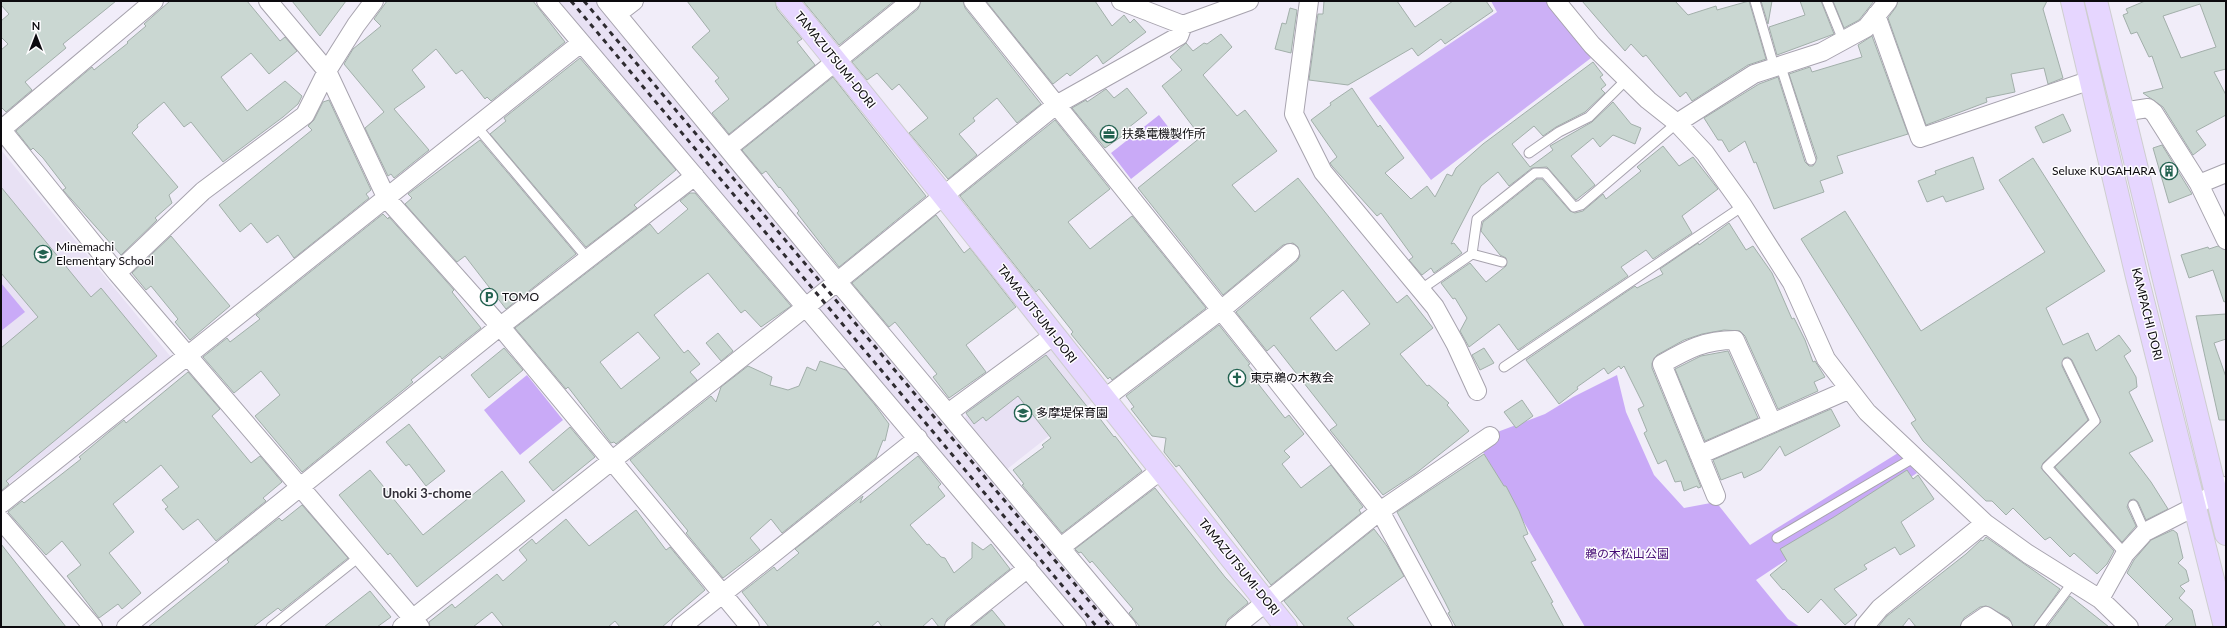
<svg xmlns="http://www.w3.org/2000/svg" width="2227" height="628" viewBox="0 0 2227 628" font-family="Lato,'Noto Sans JP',sans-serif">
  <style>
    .built { fill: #e8e1f4 }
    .green { fill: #c9aaf7 }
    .forest { fill: #ccb0f6 }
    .building { fill: #cad7d2; stroke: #a2afaa; fill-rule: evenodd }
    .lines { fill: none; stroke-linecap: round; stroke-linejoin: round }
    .service-casing { stroke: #a7a3ae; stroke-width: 11 }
    .minor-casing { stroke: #a7a3ae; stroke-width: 20 }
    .primary-casing { stroke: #cececf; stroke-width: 24 }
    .service { stroke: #fff; stroke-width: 9 }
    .minor { stroke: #fff; stroke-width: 18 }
    .primary { stroke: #e6d6ff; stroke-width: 22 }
    .rail { stroke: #2e2b30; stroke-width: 3; stroke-dasharray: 5 5; stroke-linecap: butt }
    .labels { text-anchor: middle; stroke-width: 3; stroke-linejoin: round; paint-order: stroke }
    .street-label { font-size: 12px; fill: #0c0a0e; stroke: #fdfcfe }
    .poi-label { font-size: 12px; fill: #0c0a0e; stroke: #fdfcfe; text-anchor: start }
    .park-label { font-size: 12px; fill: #450b74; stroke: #fdfcfe }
    .neighbourhood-label { font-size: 13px; font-weight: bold; fill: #34313a; stroke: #fdfcfe }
  </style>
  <rect width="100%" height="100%" fill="#f1edf9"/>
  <path class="built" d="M553 1H599L1121 627H1083Z
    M1 150 171 357 1 490Z
    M1051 347 1092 402 1006 470 964 421 970 405Z"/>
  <path class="green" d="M1159 115 1179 141 1131 179 1111 153Z
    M1 283 25 312 1 331Z
    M527 375 563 420 520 455 484 410Z
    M1617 375 1626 412 1654 475 1684 508 1716 502 1750 545 1898 453 1917 473 1756 580 1788 619 1800 627H1585L1476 440 1545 414 1573 397Z"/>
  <path class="forest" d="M1491 1H1547L1591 58 1431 180 1369 98 1497 12Z"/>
  <path class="building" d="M1 1H116L63 44 66 48 25 82 32 90 6 112 1 107V50L8 44 1 37V21L9 14 1 5Z
    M170 1H247L280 41 285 37 297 51 269 74 251 53 221 77 247 111 285 81 302 96 298 104 283 117 223 162 191 122 184 127 164 102 137 125 138 127 132 133 178 187 169 195 172 203 155 218 157 220 121 255 63 190 66 188 43 158 33 148 31 150 16 131 92 67 94 70 128 43 127 42 146 26 144 24Z
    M292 1H346L320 36Z
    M387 1H533L565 42 491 101 487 97 485 99 462 70 456 74 436 49 412 70 425 87 394 109 429 150 394 178 391 174 388 176 365 128 384 112 344 64 353 49 381 26 374 19Z
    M687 1H775L777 9 802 39 797 42 815 65 729 134 712 113 729 99 715 81 719 78 692 47 710 31Z
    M803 1H894L839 45Z
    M921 1H963L965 8 1041 104 1017 123 997 98 973 118 975 121 959 134 977 155 948 179 909 133 928 118 899 84 892 90 877 73 867 80 852 62 918 9Z
    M986 1H1095L1112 26 1124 15 1130 23 1134 19 1146 32 1103 64 1097 55 1070 76 1067 73 1053 84Z
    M1324 1H1397L1415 27 1453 1H1486L1493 11 1445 44 1441 39 1418 56 1412 48 1348 85 1309 80 1318 14H1323Z
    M1582 1H1675L1688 15 1716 6 1717 10 1749 1 1766 59 1748 65 1692 101 1686 92 1680 97 1646 55 1643 57 1631 44 1625 51Z
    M1761 1H1772L1768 24Z
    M1800 1H1821L1834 34 1777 55 1769 27 1805 15Z
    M1833 1H1874L1859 20 1844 28Z
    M1898 1H2047L2043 9 2063 78 2048 84 2044 68 2011 74 2015 92 1986 98 1987 102 1926 125 1888 18 1896 7Z
    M2145 1H2226V69L2214 72 2226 95V115L2196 131 2206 145 2193 155 2163 107 2143 93 2163 88 2152 56 2149 57 2137 32 2131 34 2123 15 2128 13 2126 9ZM2200 4 2216 47 2181 58 2163 16Z
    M1290 8 1297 10 1291 53 1275 49 1282 23 1286 24Z
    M1221 34 1232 47 1203 75 1237 116 1245 110 1277 151 1232 185 1255 212 1298 178 1397 303 1407 295 1433 328 1400 354 1427 386 1429 385 1449 403 1447 405 1469 431 1415 474 1383 495 1330 430 1337 425 1274 345 1267 351 1236 312 1297 261 1300 256 1298 247 1293 243 1283 245 1223 295 1138 188 1201 137 1162 86 1182 70 1170 57 1186 43 1193 51 1204 43 1207 44ZM1343 290 1370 324 1336 351 1310 318Z
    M1872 36 1908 134 1837 156 1843 173 1820 181 1824 192 1774 209 1756 162 1754 163 1745 141 1729 152 1722 140H1718L1704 118 1759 84 1778 77 1805 162 1809 166H1813L1817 158 1789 74 1810 67 1812 72 1862 57 1858 45Z
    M580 58 676 170 634 205 637 208 586 247 490 134 506 121 504 118Z
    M1593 62 1603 75 1600 77 1606 85 1601 89 1605 93 1585 112 1556 127 1543 136 1534 126 1512 144 1530 167 1553 150 1550 146 1592 122 1613 102 1631 124 1641 128 1635 144 1613 135 1600 147 1593 138 1571 156 1595 185 1576 200 1547 167 1532 168 1509 186 1498 172 1481 186 1451 244 1454 243 1462 253 1434 273 1431 268 1422 275 1409 260 1413 257 1381 213 1377 216 1332 166 1330 163 1337 157 1311 120 1331 105 1330 103 1352 88 1378 127 1380 125 1404 158 1385 173 1411 199 1427 186 1435 197 1447 174 1452 176 1456 168 1483 144Z
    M833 77 926 196 839 267 797 213 799 211 780 187 779 188 766 171 762 174 742 150Z
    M1127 88 1147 113 1123 132 1125 134 1105 148 1072 108 1086 100 1087 102 1106 89 1114 98Z
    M329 100 371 190 366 194 369 198 294 258 278 235 267 243 251 223 240 232 219 205 312 130 308 126 314 120 323 102Z
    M2063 114 2071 131 2043 143 2035 127Z
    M1055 120 1110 189 1068 222 1090 249 1132 216 1206 308 1112 380 1110 377 1108 379 1071 334 1073 332 1039 289 1036 292 960 196Z
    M480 140 576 254 506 309 465 256 457 262 405 204 412 198 408 194Z
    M2162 145 2192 194 2169 203 2153 148Z
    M1663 146 1679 166 1693 157 1718 189 1682 216 1692 233 1653 259 1646 250 1621 267 1628 276 1518 350 1499 324 1469 347 1460 331 1467 318 1455 298 1453 299 1441 283 1470 263 1486 282 1506 266V258L1500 255 1481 231 1483 222 1537 179H1542L1570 211 1575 213 1583 211 1603 194 1606 199 1641 171 1637 167Z
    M1973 157 1984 189 1946 202 1943 196 1927 202 1918 181 1936 174 1935 171Z
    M2033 158 2105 271 2046 308 2063 345 2088 333 2096 351 2119 335 2131 351 2124 356 2136 377 2137 387 2129 392 2153 441 2129 453 2151 482 2168 509 2146 520 2138 502 2134 499 2130 500 2127 507 2136 526 2122 542 2055 467 2101 422 2072 360 2068 357 2064 358 2062 366 2088 420 2043 463 2041 468 2114 551 2107 564 2097 574 2074 553 2070 557 2050 537 2045 540 2013 508 2006 515 1992 501H1986L1923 441 1911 423 1916 420 1801 239 1845 211 1921 331 2045 252 1999 180Z
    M1 187 91 297 101 288 157 356 6 481 9 484 1 491V348L38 317 1 273Z
    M690 193H695L700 199 791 306 761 327 745 310 741 313 708 273 688 288 654 315 684 353 688 350 700 364 690 372 697 380 616 444 614 442 611 443 568 387 566 389 515 328 650 224 658 234 688 209 680 201ZM638 332 660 358 621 389 600 362Z
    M383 214 388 219 389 217 454 290 452 292 481 328 442 359 440 356 411 380 413 382 302 472 255 416 280 395 261 371 234 393 203 357 227 338 230 342 260 319 256 315Z
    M936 215 964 253 970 248 1016 307 966 345 986 372 949 398 933 377 937 374 895 322 889 327 852 283Z
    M1729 223 1746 250 1753 246 1772 273 1792 319 1794 318 1805 340 1813 362 1815 361 1825 377 1814 382 1818 391 1778 409 1745 336 1740 331 1724 330 1702 334 1684 340 1657 355 1652 363V368L1701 487 1698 488 1697 486 1684 491 1681 481 1675 482 1666 460 1658 464 1644 433 1647 431 1638 409 1644 406 1624 366 1621 369 1619 366 1608 374 1604 368 1577 387 1578 389 1559 404 1526 360 1635 286 1637 288 1663 274 1660 269 1698 243 1699 245Z
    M171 236 230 306 190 340 175 322 178 319 151 286 146 290 132 273Z
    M2218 246 2226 250V301L2224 302 2213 270 2189 278 2181 255 2208 247 2209 249Z
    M2226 314V339L2214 343 2226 377V420H2219L2196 316Z
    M1219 325 1250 364 1248 365 1259 379 1256 381 1285 418 1289 415 1304 434 1284 451 1290 457 1282 464 1301 488 1331 465 1363 507 1359 510 1361 513 1271 585 1179 465 1176 467 1164 452 1166 438 1152 436 1131 409 1134 407 1126 396Z
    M718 333 733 351 721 361 706 343Z
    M504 348 523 370 489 398 471 375Z
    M1484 348 1494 363 1480 370 1472 355Z
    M1728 351 1758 418 1705 441 1675 369 1701 356Z
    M1046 355 1089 409 1091 407 1114 437 1115 436 1142 471 1062 533 1022 485 1024 484 1013 470 1044 447 1042 445 1051 438 1018 396 986 421 983 417 974 424 966 413Z
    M820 361 846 370 875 405 889 424 885 441 883 440 876 458 782 533 771 519 750 538 760 550 723 578 686 533 688 531 630 460 711 396 716 402 721 387 748 366 772 377 770 385 788 390 799 386 807 367 816 371Z
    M188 372 220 409 212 416 251 463 260 456 282 482 263 498 266 501 216 541 198 519 183 530 165 509 168 507 162 500 179 487 161 465 113 504 134 532 109 553 141 593 122 609 118 604 99 618 67 576 81 565 62 541 46 555 8 512 22 501 24 503 58 477 81 459 79 457 109 432 124 420 126 423Z
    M1522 400 1533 416 1516 428 1504 412Z
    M1831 409 1840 426 1785 456 1780 446 1761 470 1744 478 1742 472 1721 480 1713 460Z
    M409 424 445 471 426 486 409 464 406 466 386 442Z
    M570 427 595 457 553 491 529 462Z
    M1484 454 1504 486H1506L1519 511 1528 534 1523 536 1536 560 1531 562 1553 602 1551 603 1564 627H1456L1448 613 1450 612 1444 600 1397 512Z
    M918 456 941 484 938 487 945 496 910 525 927 545 929 544 941 557 945 558 954 573 972 558V542L983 550 991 544 1010 569 947 619 944 627H939L932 618 922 627H882L878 621 871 627H769L742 592 774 567 777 571 799 553 795 549 863 496 860 503Z
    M370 470 423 535 502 471 525 501 417 587 390 553 388 555 339 495Z
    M1907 470 1913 479 1918 475 1934 499 1901 522 1915 546 1900 555 1895 547 1864 565 1867 569 1834 589 1857 615 1845 625 1821 599 1808 613 1784 589 1783 590 1770 575 1787 561 1780 549 1834 517Z
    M1155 488 1225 577 1247 601 1248 603 1228 619 1225 627H1140L1129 613 1133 609 1092 561 1090 563 1081 552 1079 553 1075 549Z
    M302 505 348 558 281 611 278 608 253 627H148L229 562 227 560 229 557 279 518 282 521Z
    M636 510 666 550 670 547 705 590 662 627H620L615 621 608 627H504L492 612 473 627H430L429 622 452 604 455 608 497 574 503 581 527 560 519 550 532 539 536 544 566 519 589 546Z
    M1374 529 1387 546 1404 576 1347 618 1355 627H1305L1284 601Z
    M2173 530 2177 533 2183 558 2178 563 2186 570 2189 581 2180 586 2185 591 2179 598 2192 610 2196 627H2164L2173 619 2127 573 2134 560 2151 540Z
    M1986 537 2060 589 2033 627H2013L2009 618 1986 606 1980 607 1964 618 1960 627H1916L1909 618 1902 627H1878L1887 616 1966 554 1981 540 1983 541Z
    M1 544 51 608 66 627H1Z
    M370 591 391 617 377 627H324Z
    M2070 596 2109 627H2047Z
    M992 610 1006 627H971Z"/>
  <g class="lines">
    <defs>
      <path id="service" d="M1755 1 1774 66
        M1827 1 1843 40
        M1780 64 1811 160
        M477 127 588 259
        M1529 153 1559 132 1589 117 1627 79
        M1472 254 1502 262
        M1420 290 1472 254 1477 219 1535 173H1545L1574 207 1581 205 1677 123
        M2067 363 2095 421 2047 467 2125 554
        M1504 367 1743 206
        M2133 505 2145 532
        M1777 538 1915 457
        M271 627 359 557
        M2039 627 2073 582"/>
      <path id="minor" d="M268 1 327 71 387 199 500 326 750 627
        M546 1 1077 627
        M606 1 831 274 1127 627
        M973 1 1221 310 1380 511 1443 627
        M1121 1 1183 25 1249 1
        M1309 1 1294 114 1323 172 1435 307 1456 345 1477 391
        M1556 1 1592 45 1648 100 1677 123 1705 153 1743 206 1792 283 1826 359 1867 412 1985 523 2028 554 2100 599 2129 627
        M617 14 634 1
        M1876 15 1920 138 2091 80
        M2122 112 2148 108 2154 113 2199 184
        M1677 123 1754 74 1822 52 1866 28 1888 1
        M1 129 117 273 420 627
        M2 129 154 1
        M728 148 911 1
        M2226 173 2199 184 2226 240
        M117 273 203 191 305 115 327 71 356 25 374 1
        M1104 399 1221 310 1290 253
        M948 413 1053 336
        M1699 455 1848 390
        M1716 496 1662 364C1688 349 1705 340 1735 340L1772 422
        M1 504 581 43
        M1 520 93 627
        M1061 547 1161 470
        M2100 599 2125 554 2145 532 2194 507 2226 486
        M126 627 493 332 695 176
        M402 627 807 306 1056 105 1179 36 1183 25
        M681 627 918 438
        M954 627 1028 568
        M1235 627 1380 511 1490 436
        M1864 627 1880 608 1985 523
        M1970 627 1986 616 2003 627"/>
      <path id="primary" d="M787 1C956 208 1119 419 1286 627
        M2072 1 2137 277 2225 627
        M2096 1 2226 534"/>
    </defs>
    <use href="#service" class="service-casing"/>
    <use href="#minor" class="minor-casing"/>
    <use href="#primary" class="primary-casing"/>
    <use href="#service" class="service"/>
    <use href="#minor" class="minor"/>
    <use href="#primary" class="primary"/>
    <path class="rail" d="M571 1 1097 627
      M584 1 1111 627"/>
  </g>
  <defs>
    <symbol id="office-ring" viewBox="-11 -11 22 22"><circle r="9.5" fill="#fdfcfe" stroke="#236250" stroke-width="1.5"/><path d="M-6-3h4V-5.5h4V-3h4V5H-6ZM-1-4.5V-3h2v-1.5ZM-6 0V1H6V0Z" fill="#236250"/></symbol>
    <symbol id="building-ring" viewBox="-11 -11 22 22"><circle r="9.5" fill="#fdfcfe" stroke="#236250" stroke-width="1.5"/><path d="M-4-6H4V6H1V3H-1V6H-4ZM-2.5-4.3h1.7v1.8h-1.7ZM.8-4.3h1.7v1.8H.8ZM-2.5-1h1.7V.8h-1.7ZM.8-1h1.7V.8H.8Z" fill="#236250"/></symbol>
    <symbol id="school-ring" viewBox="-11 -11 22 22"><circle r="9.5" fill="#fdfcfe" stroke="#236250" stroke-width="1.5"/><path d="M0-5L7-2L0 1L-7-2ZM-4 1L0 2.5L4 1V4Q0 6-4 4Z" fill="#236250"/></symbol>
    <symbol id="parking-ring" viewBox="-11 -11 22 22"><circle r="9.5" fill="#fdfcfe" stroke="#236250" stroke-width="1.5"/><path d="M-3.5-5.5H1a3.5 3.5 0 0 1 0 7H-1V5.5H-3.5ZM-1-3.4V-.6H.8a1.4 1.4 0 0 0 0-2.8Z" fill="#236250"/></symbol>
    <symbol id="church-ring" viewBox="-11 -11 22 22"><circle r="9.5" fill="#fdfcfe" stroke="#236250" stroke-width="1.5"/><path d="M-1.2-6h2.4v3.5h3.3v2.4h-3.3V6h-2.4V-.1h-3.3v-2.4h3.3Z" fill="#236250"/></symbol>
  </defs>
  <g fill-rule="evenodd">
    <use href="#office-ring" x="1099" y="124" width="20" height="20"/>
    <use href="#building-ring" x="2159" y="161" width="20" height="20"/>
    <use href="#school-ring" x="33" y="244" width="20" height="20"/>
    <use href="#parking-ring" x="479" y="287" width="20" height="20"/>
    <use href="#church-ring" x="1227" y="368" width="20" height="20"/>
    <use href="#school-ring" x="1013" y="403" width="20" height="20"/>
  </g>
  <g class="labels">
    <g class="street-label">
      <text transform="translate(835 60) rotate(51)" y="4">TAMAZUTSUMI-DORI</text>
      <text transform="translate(1037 314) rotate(52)" y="4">TAMAZUTSUMI-DORI</text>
      <text transform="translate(2147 314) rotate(76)" y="4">KAMPACHI DORI</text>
      <text transform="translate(1239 567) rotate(51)" y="4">TAMAZUTSUMI-DORI</text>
    </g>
    <g class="poi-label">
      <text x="1122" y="138">扶桑電機製作所</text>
      <text x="2156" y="175" text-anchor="end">Seluxe KUGAHARA</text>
      <text x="56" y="251">Minemachi<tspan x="56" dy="14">Elementary School</tspan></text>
      <text x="502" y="301">TOMO</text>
      <text x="1250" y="382">東京鵜の木教会</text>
      <text x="1036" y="417">多摩堤保育園</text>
    </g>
    <g class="park-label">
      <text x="1627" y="558">鵜の木松山公園</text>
    </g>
    <g class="neighbourhood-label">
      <text x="427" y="498">Unoki 3-chome</text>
    </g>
  </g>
  <rect width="2227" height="628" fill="none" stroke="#0c0a0e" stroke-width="4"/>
  <g transform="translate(36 36)" stroke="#fdfcfe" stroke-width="3" paint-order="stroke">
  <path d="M0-3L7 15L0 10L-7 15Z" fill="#0c0a0e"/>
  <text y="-6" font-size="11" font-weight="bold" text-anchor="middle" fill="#0c0a0e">N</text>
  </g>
</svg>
